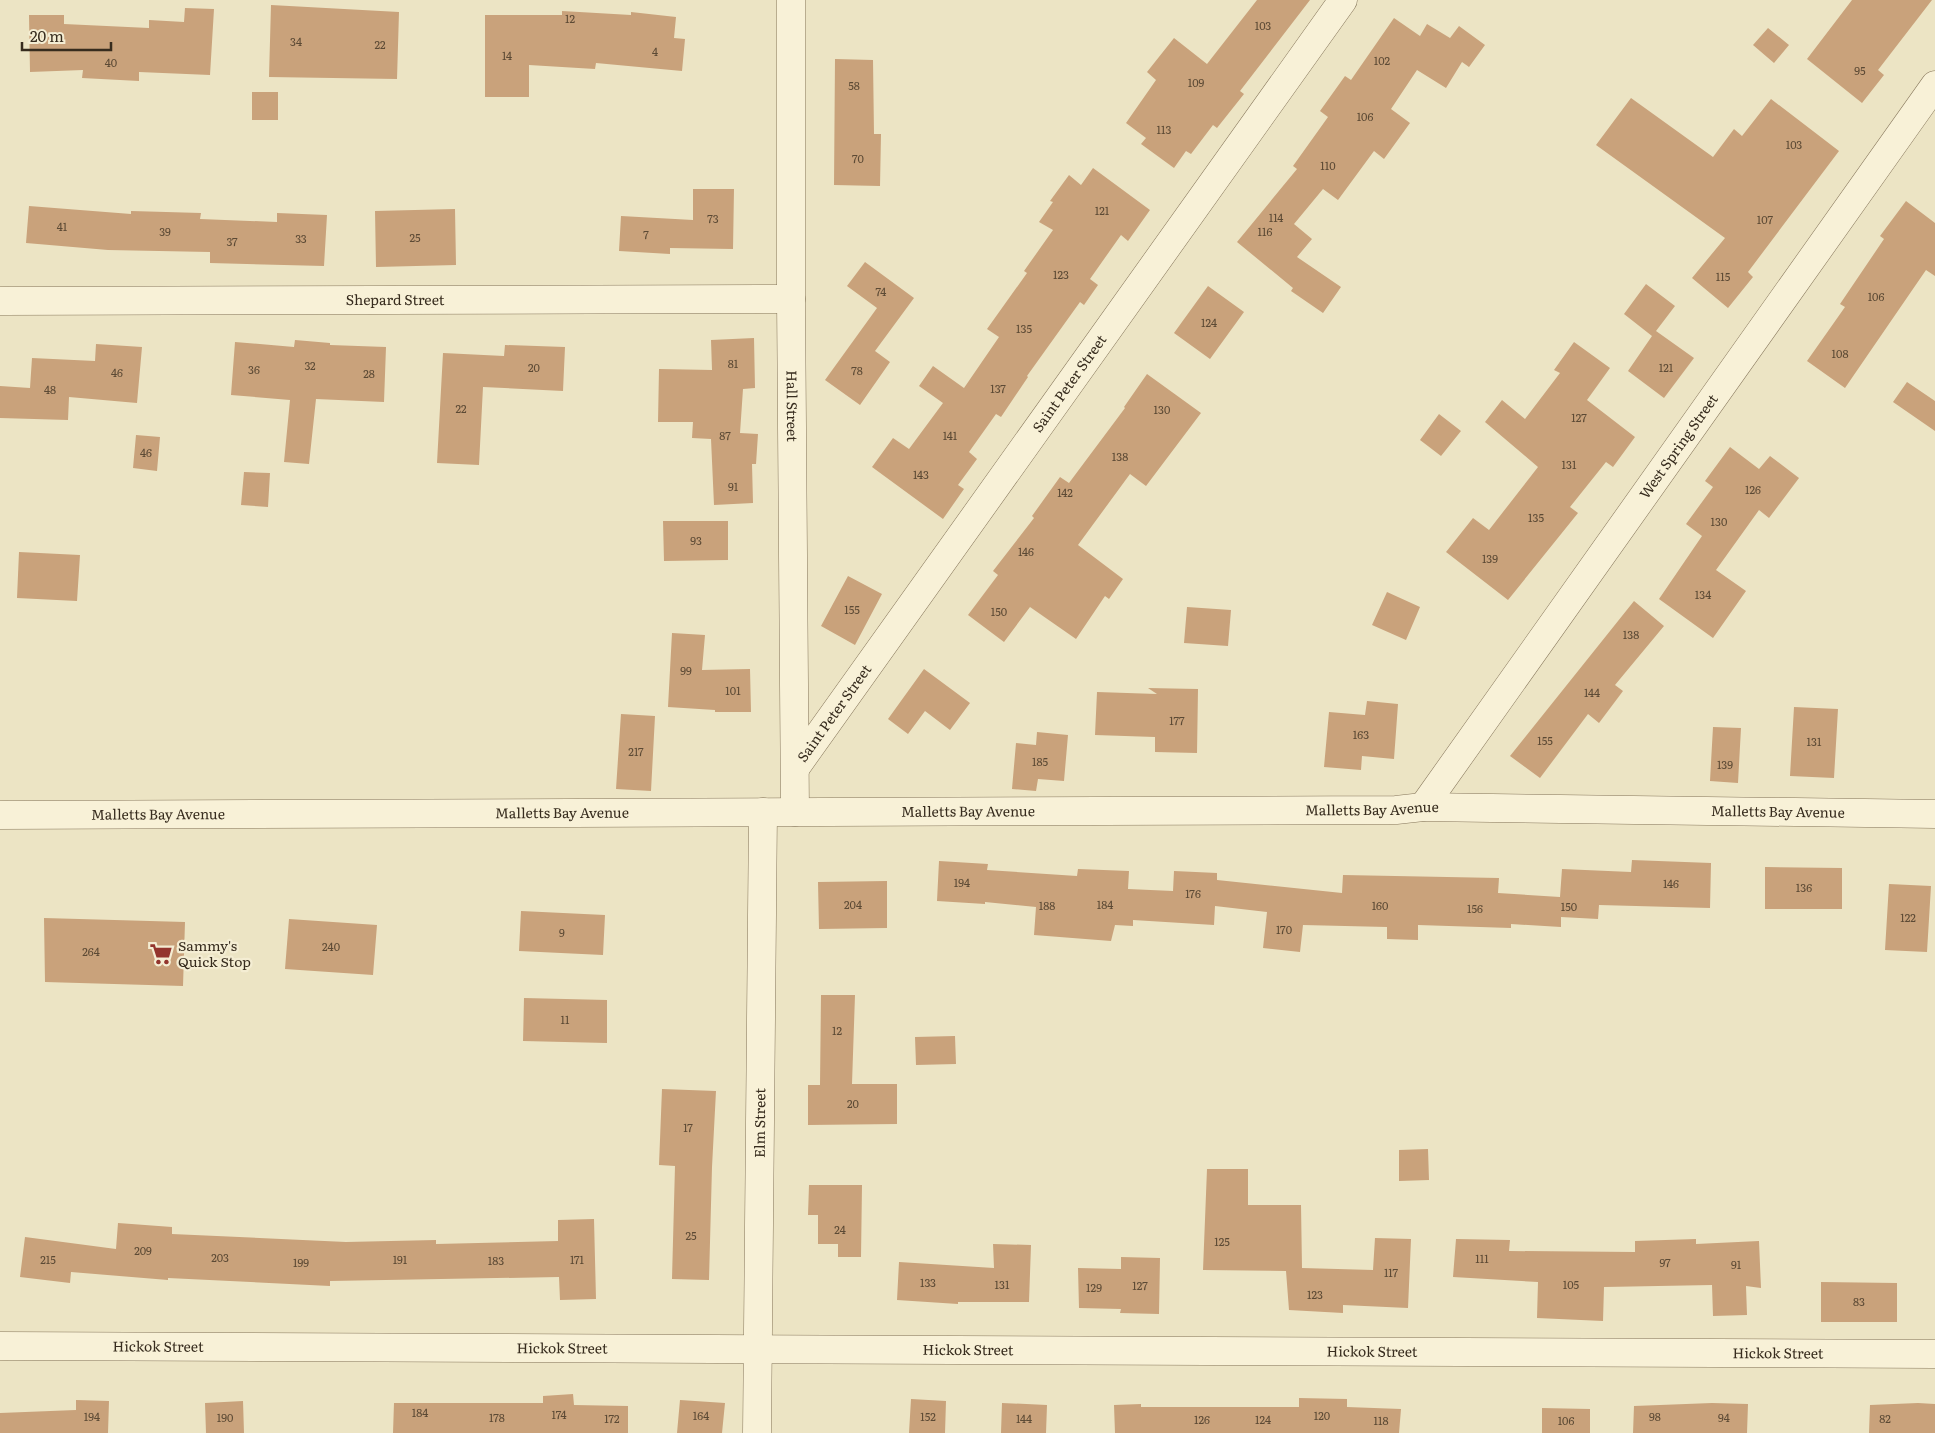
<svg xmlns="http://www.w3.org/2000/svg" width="1935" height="1433" viewBox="0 0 1935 1433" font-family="Literata,serif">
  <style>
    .building { fill: #c9a27b }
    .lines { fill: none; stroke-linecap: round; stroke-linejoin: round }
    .minor-casing { stroke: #86765b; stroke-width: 29 }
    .tertiary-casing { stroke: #86765b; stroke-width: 29 }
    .minor { stroke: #f8f1d7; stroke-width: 28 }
    .tertiary { stroke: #f8f1d7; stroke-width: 28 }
    .labels { text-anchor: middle; stroke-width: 4.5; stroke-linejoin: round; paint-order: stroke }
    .number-label { font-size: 11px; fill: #5c4a35 }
    .street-label { font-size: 14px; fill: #372c1e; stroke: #f4edd3 }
    .poi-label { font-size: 14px; fill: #372c1e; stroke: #f4edd3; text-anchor: start }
  </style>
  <rect width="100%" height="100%" fill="#ece4c4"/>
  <path class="building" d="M1257 0H1310L1240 91 1244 94 1217 128 1213 125 1191 154 1186 151 1174 168 1141 144 1146 138 1126 123 1156 80 1147 72 1174 38 1207 64Z
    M1852 0H1932L1878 70 1884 75 1862 103 1807 59Z
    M271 5 399 12 397 79 269 77Z
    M185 8 214 9 210 75 139 72V81L82 78 83 70 30 72 29 15H64V24L149 28V20L184 22Z
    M562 11 631 15V12L676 17 674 38 685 39 682 71 596 63 595 69 529 65V97H485V15H562Z
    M1394 18 1420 36 1427 24 1450 38 1459 26 1485 45 1469 67 1462 62 1446 88 1417 70 1391 109 1410 123 1384 159 1374 151 1338 200 1323 189 1294 224 1312 239 1297 257 1341 287 1323 313 1291 291 1293 288 1237 242 1297 169 1293 166 1328 117 1320 111 1345 76 1351 80Z
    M1768 28 1789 45 1774 63 1753 45Z
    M835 59 873 60 874 134H881L880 186 834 185Z
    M252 92H278V120H252Z
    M1631 98 1713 157 1734 129 1742 136 1771 99 1839 151 1748 272 1753 277 1728 308 1692 278 1725 238 1596 145Z
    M1093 168 1150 210 1128 241 1121 235 1090 279 1098 285 1084 305 1080 302 1027 376 1028 377 1001 417 996 414 969 452 977 459 958 485 964 489 943 519 872 467 893 438 909 449 943 403 919 386 933 366 964 388 999 337 987 329 1027 273 1024 271 1053 230 1039 222 1053 202 1050 201 1069 175 1081 185Z
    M693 189H734L733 249 670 248V254L619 251 621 216 693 220Z
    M1906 201 1935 223V276L1926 270 1845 388 1807 361 1845 307 1840 304 1884 239 1880 236Z
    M29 206 131 214V211L201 213 200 219 277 222V213L327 215 324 266 210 263V252L108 250 26 243Z
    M455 209 456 265 376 267 375 211Z
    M865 262 914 298 875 351 890 362 860 405 825 380 877 308 847 286Z
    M1646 284 1675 306 1656 331 1694 358 1664 398 1628 371 1652 336 1624 314Z
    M1208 286 1244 312 1210 359 1174 333Z
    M754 338 755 388 743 389 740 433 758 434 756 464H752L753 503 714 505 711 439 692 438 693 422H658L659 369 712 370 711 340Z
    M295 340 330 343V345L386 347 384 402 316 399 309 464 284 462 290 400 231 395 235 342 294 347Z
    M1574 342 1610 368 1587 400 1635 437 1613 467 1606 462 1570 507 1578 513 1508 600 1446 552 1473 518 1489 530 1538 467 1485 422 1502 400 1525 419 1560 373 1554 370Z
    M96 344 142 347 137 403 69 397 68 420 0 418V386L30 388 32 358 95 361Z
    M505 345 565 347 563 391 483 387 479 465 437 463 443 353 504 356Z
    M1147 374 1201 413 1146 486 1130 474 1078 545 1123 579 1109 599 1105 596 1076 639 1030 607 1004 642 968 615 998 575 993 571 1034 518 1032 516 1060 477 1069 483 1125 408 1124 407Z
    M1907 382 1935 401V431L1893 402Z
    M1439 414 1461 431 1441 456 1420 440Z
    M136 435 160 437 157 471 133 468Z
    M1730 447 1759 469 1770 456 1799 478 1769 518 1759 510 1716 570 1746 591 1713 638 1659 599 1702 536 1686 524 1713 487 1705 481Z
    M244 472 270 473 268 507 241 505Z
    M663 521H728V560L664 561Z
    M19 552 80 555 77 601 17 598Z
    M848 576 882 594 855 645 821 626Z
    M1387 592 1420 607 1406 640 1372 625Z
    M1634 601 1664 626 1615 685 1623 691 1599 723 1588 714 1540 778 1510 756Z
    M1187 607 1231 610 1228 646 1184 643Z
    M672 633 705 635 702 670 750 669 751 712H715V710L668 707Z
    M924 669 970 703 950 730 925 711 908 734 888 719Z
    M1148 688 1198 689 1197 753 1155 752V737L1095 735 1097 692 1157 694Z
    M1367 701 1398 704 1394 759 1362 756 1361 770 1324 767 1329 712 1365 715Z
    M1794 707 1838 709 1834 778 1790 776Z
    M621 714 655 716 651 791 616 789Z
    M1713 727 1741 728 1738 783 1710 781Z
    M1037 732 1068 735 1064 781 1038 779 1036 791 1012 789 1016 743 1036 745Z
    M1632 860 1711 863 1710 908 1599 905 1598 919 1561 917V927L1511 924V928L1418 925V940L1387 939V927L1303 925 1300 952 1263 948 1267 912 1215 906 1214 925 1133 920V926L1115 925 1111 941 1034 935 1036 907 985 902V904L937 901 939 861 988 864 987 870 1077 876 1078 869 1129 871 1128 889 1173 891 1174 871 1217 873V880L1342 893 1343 875 1499 878 1498 893 1560 897 1562 869 1631 872Z
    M1765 867 1842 868V909H1765Z
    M887 881V928L819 929 818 882Z
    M1889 884 1931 886 1927 952 1885 950Z
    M521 911 605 915 603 955 519 951Z
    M44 918 185 922 183 986 45 982Z
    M289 919 377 925 373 975 285 969Z
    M821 995H855L852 1084H897V1124L808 1125V1085H820Z
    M524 998 607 1000V1043L523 1041Z
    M955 1036 956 1064 916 1065 915 1037Z
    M662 1089 716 1091 712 1167 709 1280 672 1279 675 1166 659 1165Z
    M1428 1149 1429 1180 1399 1181V1150Z
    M1207 1169H1248V1205H1301L1302 1268 1373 1270 1375 1238 1411 1239 1408 1308 1343 1305V1313L1289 1310 1286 1271 1203 1270Z
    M809 1185H862L861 1257H838V1244H818V1215H808Z
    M594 1219 596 1299 560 1300 559 1277 330 1281V1286L168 1278V1280L71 1272 70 1283 20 1277 25 1237 116 1249 118 1223 172 1227V1234L346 1242 436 1240V1244L558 1241V1220Z
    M1456 1239 1510 1240 1509 1251 1635 1252V1241L1696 1239V1244L1759 1241 1761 1288 1746 1286 1747 1315 1713 1316 1712 1285 1604 1287 1603 1321 1537 1318 1538 1282 1453 1277Z
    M993 1244 1031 1245 1029 1302H958V1304L897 1300 899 1262 994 1268Z
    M1121 1257 1160 1258 1159 1314 1120 1313 1121 1309 1079 1308 1078 1268 1121 1269Z
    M1821 1282 1897 1283V1322H1821Z
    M573 1394 574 1405 628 1406V1433H393L394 1403H543V1396Z
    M1299 1398 1347 1399V1407L1401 1409 1399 1433H1115L1114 1405 1141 1404V1407H1299Z
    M911 1399 946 1401 945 1433H909Z
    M76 1400 109 1401 108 1433H0V1413L76 1410Z
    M680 1400 725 1403 722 1433H677Z
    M243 1401 244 1433H206L205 1403Z
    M1002 1403 1047 1405 1046 1433H1001Z
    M1712 1403 1748 1404 1747 1433H1633L1634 1406Z
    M1918 1403 1935 1404V1433H1869L1870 1405Z
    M1542 1408 1590 1409V1433H1542Z"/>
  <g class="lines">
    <defs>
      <g id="minor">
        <path id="s1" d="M791 0V299L795 812"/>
        <path id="s2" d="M0 301 791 299"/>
        <path id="s3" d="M796 767 1343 0"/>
        <path id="s4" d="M0 1346 1935 1354"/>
        <path id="s5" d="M757 1433 763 812"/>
      </g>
      <g id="tertiary">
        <path id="s6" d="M1423 807 1935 85"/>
        <path id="s7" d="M0 815 1396 810 1423 807 1935 814"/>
      </g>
    </defs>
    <use href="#minor" class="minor-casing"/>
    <use href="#tertiary" class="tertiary-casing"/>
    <use href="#minor" class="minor"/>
    <use href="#tertiary" class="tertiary"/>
  </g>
  <defs>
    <symbol id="supermarket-bare" viewBox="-9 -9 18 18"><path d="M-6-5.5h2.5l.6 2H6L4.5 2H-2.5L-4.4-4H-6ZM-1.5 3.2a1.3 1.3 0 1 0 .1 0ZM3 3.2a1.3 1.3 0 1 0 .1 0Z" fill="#93352d" stroke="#f4edd3" stroke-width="2.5" paint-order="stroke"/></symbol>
  </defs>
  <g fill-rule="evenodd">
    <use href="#supermarket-bare" x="145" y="938" width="32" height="32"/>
  </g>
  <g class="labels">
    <g class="number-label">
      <text x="570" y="23">12</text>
      <text x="1263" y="30">103</text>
      <text x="296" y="46">34</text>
      <text x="380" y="49">22</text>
      <text x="655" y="56">4</text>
      <text x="507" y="60">14</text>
      <text x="1382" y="65">102</text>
      <text x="111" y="67">40</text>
      <text x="1860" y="75">95</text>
      <text x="1196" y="87">109</text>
      <text x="854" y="90">58</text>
      <text x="1365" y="121">106</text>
      <text x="1164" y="134">113</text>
      <text x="1794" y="149">103</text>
      <text x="858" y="163">70</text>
      <text x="1328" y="170">110</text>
      <text x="1102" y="215">121</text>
      <text x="1276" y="222">114</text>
      <text x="713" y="223">73</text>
      <text x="1765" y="224">107</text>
      <text x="62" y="231">41</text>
      <text x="165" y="236">39</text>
      <text x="1265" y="236">116</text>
      <text x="646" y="239">7</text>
      <text x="415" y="242">25</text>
      <text x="301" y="243">33</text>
      <text x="232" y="246">37</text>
      <text x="1061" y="279">123</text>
      <text x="1723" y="281">115</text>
      <text x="881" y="296">74</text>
      <text x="1876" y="301">106</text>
      <text x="1209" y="327">124</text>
      <text x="1024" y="333">135</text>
      <text x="1840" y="358">108</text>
      <text x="733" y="368">81</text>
      <text x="310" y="370">32</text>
      <text x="534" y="372">20</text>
      <text x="1666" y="372">121</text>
      <text x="254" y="374">36</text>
      <text x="857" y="375">78</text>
      <text x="117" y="377">46</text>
      <text x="369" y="378">28</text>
      <text x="998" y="393">137</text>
      <text x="50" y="394">48</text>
      <text x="461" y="413">22</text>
      <text x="1162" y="414">130</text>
      <text x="1579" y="422">127</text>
      <text x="725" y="440">87</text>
      <text x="950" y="440">141</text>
      <text x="146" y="457">46</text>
      <text x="1120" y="461">138</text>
      <text x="1569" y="469">131</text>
      <text x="921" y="479">143</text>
      <text x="733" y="491">91</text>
      <text x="1753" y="494">126</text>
      <text x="1065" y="497">142</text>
      <text x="1536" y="522">135</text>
      <text x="1719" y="526">130</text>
      <text x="696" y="545">93</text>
      <text x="1026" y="556">146</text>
      <text x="1490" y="563">139</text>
      <text x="1703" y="599">134</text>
      <text x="852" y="614">155</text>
      <text x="999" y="616">150</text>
      <text x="1631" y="639">138</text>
      <text x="686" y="675">99</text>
      <text x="733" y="695">101</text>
      <text x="1592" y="697">144</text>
      <text x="1177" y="725">177</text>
      <text x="1361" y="739">163</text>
      <text x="1545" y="745">155</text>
      <text x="1814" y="746">131</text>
      <text x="636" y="756">217</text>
      <text x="1040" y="766">185</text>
      <text x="1725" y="769">139</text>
      <text x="962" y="887">194</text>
      <text x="1671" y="888">146</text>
      <text x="1804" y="892">136</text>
      <text x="1193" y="898">176</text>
      <text x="853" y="909">204</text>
      <text x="1105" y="909">184</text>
      <text x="1047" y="910">188</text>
      <text x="1380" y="910">160</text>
      <text x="1569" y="911">150</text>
      <text x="1475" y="913">156</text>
      <text x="1908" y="922">122</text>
      <text x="1284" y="934">170</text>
      <text x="562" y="937">9</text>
      <text x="331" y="951">240</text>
      <text x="91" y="956">264</text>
      <text x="565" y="1024">11</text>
      <text x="837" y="1035">12</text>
      <text x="853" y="1108">20</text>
      <text x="688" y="1132">17</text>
      <text x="840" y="1234">24</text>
      <text x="691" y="1240">25</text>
      <text x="1222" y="1246">125</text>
      <text x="143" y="1255">209</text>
      <text x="220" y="1262">203</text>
      <text x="1482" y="1263">111</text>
      <text x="48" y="1264">215</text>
      <text x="400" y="1264">191</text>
      <text x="577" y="1264">171</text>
      <text x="496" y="1265">183</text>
      <text x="301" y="1267">199</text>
      <text x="1665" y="1267">97</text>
      <text x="1736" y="1269">91</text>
      <text x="1391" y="1277">117</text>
      <text x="928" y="1287">133</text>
      <text x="1002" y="1289">131</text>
      <text x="1571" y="1289">105</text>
      <text x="1140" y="1290">127</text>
      <text x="1094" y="1292">129</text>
      <text x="1315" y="1299">123</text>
      <text x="1859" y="1306">83</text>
      <text x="420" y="1417">184</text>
      <text x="559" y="1419">174</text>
      <text x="701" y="1420">164</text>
      <text x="1322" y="1420">120</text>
      <text x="92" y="1421">194</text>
      <text x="928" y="1421">152</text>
      <text x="1655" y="1421">98</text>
      <text x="225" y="1422">190</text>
      <text x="497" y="1422">178</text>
      <text x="1724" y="1422">94</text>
      <text x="612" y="1423">172</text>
      <text x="1024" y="1423">144</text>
      <text x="1885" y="1423">82</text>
      <text x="1202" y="1424">126</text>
      <text x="1263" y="1424">124</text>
      <text x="1381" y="1425">118</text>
      <text x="1566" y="1425">106</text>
    </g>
    <g class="street-label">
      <text dy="5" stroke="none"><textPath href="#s2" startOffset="395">Shepard Street</textPath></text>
      <text dy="5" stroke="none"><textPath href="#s3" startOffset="471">Saint Peter Street</textPath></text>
      <text dy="5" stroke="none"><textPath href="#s1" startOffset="406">Hall Street</textPath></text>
      <text dy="5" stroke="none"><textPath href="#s6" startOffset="442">West Spring Street</textPath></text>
      <text dy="5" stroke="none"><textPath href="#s3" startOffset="66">Saint Peter Street</textPath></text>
      <text dy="5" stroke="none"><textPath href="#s7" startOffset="1372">Malletts Bay Avenue</textPath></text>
      <text dy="5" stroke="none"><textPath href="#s7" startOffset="968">Malletts Bay Avenue</textPath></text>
      <text dy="5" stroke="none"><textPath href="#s7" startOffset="1778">Malletts Bay Avenue</textPath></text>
      <text dy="5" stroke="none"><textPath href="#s7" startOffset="562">Malletts Bay Avenue</textPath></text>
      <text dy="5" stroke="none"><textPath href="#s7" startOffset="158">Malletts Bay Avenue</textPath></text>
      <text dy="5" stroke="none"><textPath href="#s5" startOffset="310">Elm Street</textPath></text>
      <text dy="5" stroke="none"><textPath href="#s4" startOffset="158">Hickok Street</textPath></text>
      <text dy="5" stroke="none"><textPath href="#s4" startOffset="562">Hickok Street</textPath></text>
      <text dy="5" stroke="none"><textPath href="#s4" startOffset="968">Hickok Street</textPath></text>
      <text dy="5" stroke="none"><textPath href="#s4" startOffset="1372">Hickok Street</textPath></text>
      <text dy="5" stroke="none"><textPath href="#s4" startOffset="1778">Hickok Street</textPath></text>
    </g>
    <g class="poi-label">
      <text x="178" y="951">Sammy's<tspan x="178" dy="16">Quick Stop</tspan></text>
    </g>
  </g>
  <path d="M22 42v8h89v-8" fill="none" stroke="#372c1e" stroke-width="2.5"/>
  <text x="30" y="42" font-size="15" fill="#372c1e" stroke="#f4edd3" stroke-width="4" paint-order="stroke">20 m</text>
</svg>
